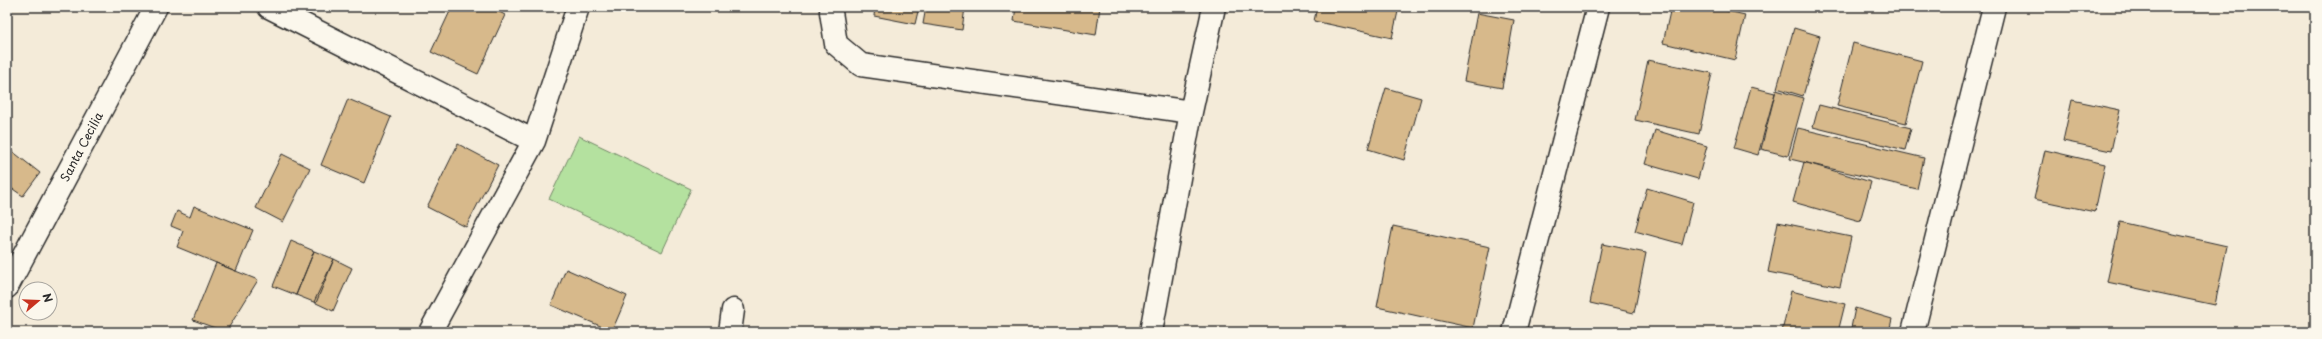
<svg xmlns="http://www.w3.org/2000/svg" width="2322" height="339" viewBox="0 0 2322 339" font-family="'Playpen Sans',sans-serif">
  <style>
    .green { fill: #b4e19f; stroke: #708665 }
    .building { fill: #d7b98b; stroke: #2b2b2b }
    .lines { fill: none; stroke-linecap: round; stroke-linejoin: round }
    .street-casing { stroke: #2b2b2b; stroke-width: 25 }
    .secondary-casing { stroke: #2b2b2b; stroke-width: 25 }
    .street { stroke: #fbf7ec; stroke-width: 22 }
    .secondary { stroke: #fbf7ec; stroke-width: 22 }
    .labels { text-anchor: middle; stroke-width: 4; stroke-linejoin: round; paint-order: stroke }
    .street-label { font-size: 12px; fill: #2b2b2b; stroke: #fbf7ec }
  </style>
  <rect width="100%" height="100%" fill="#f4ebd9"/>
  <filter id="ink" filterUnits="userSpaceOnUse"><feTurbulence type="fractalNoise" baseFrequency=".025" numOctaves="2"/><feDisplacementMap in="SourceGraphic" scale="8" xChannelSelector="R" yChannelSelector="G"/><feConvolveMatrix kernelMatrix="1 2 1 2 8 2 1 2 1" color-interpolation-filters="sRGB"/></filter>
  <g filter="url(#ink)">
    <path class="green" d="M579 136 691 189 662 252 549 199Z"/>
    <path class="building" d="M452 7H490L505 15 478 74 431 52Z
      M875 7H919L915 24 874 16Z
      M926 7H965L962 30 923 24Z
      M1016 7H1100L1096 35 1014 21Z
      M1317 7H1399L1392 38 1314 21Z
      M1671 7H1710L1745 15 1735 60 1663 43Z
      M1477 13 1514 20 1502 88 1464 81Z
      M1794 28 1820 36 1803 96 1777 88Z
      M1853 43 1922 61 1906 123 1837 106Z
      M1648 60 1712 73 1699 134 1635 120Z
      M1751 87 1775 93 1758 155 1734 148Z
      M1386 88 1421 98 1404 160 1368 149Z
      M1776 90 1804 98 1788 156 1761 149Z
      M348 99 391 117 364 183 321 165Z
      M2072 100 2120 110 2111 151 2063 141Z
      M1819 105 1911 128 1905 150 1813 127Z
      M1798 128 1924 158 1917 189 1790 159Z
      M1655 130 1707 146 1698 179 1645 164Z
      M458 144 498 165 466 227 427 207Z
      M2045 150 2105 164 2095 212 2034 199Z
      M12 151 40 173 23 196 7 185V158Z
      M282 154 310 168 283 222 256 208Z
      M1804 162 1871 182 1860 221 1793 202Z
      M1647 188 1693 202 1682 244 1635 231Z
      M194 206 253 230 236 271 177 247 183 231 171 226 177 211 190 217Z
      M1778 222 1851 237 1840 287 1768 272Z
      M2120 222 2227 246 2215 305 2107 282Z
      M1393 226 1490 247 1473 328 1377 307Z
      M291 241 314 251 296 295 273 286Z
      M1602 244 1646 253 1634 313 1590 303Z
      M314 251 334 259 316 303 296 295Z
      M334 259 352 268 333 311 314 302Z
      M216 263 258 280 226 332 193 320Z
      M566 269 627 296 612 331 551 305Z
      M1791 291 1845 304 1838 332H1782Z
      M1855 308 1892 319 1889 332H1866L1851 328Z"/>
    <g class="lines">
      <defs>
        <path id="street" d="M269 7 534 141
          M832 7 831 12 836 44 861 65 1191 112
          M430 332 534 141 578 7
          M730 332 733 310
          M1151 332 1191 112 1214 7
          M1514 332 1598 7
          M1913 332 1994 7"/>
        <path id="secondary" d="M7 287 156 7"/>
      </defs>
      <use href="#street" class="street-casing"/>
      <use href="#secondary" class="secondary-casing"/>
      <use href="#street" class="street"/>
      <use href="#secondary" class="secondary"/>
    </g>
  </g>
  <g class="labels">
    <g class="street-label">
      <text transform="translate(82 147) rotate(-62)" y="4">Santa Cecilia</text>
    </g>
  </g>
  <rect width="2322" height="339" fill="none" stroke="#fbf7ec" stroke-width="24"/>
  <rect x="12" y="12" width="2298" height="315" fill="none" stroke="#2b2b2b" stroke-width="1.5" filter="url(#ink)"/>
  <g transform="translate(38 301) rotate(71)"><circle r="19" fill="#fbf7ec" stroke="#a8a59f"/>
  <path d="M0-3L7 15L0 10L-7 15Z" fill="#c8321e"/>
  <text y="-6" font-size="11" font-weight="bold" text-anchor="middle" fill="#2b2b2b">N</text>
  </g>
</svg>
